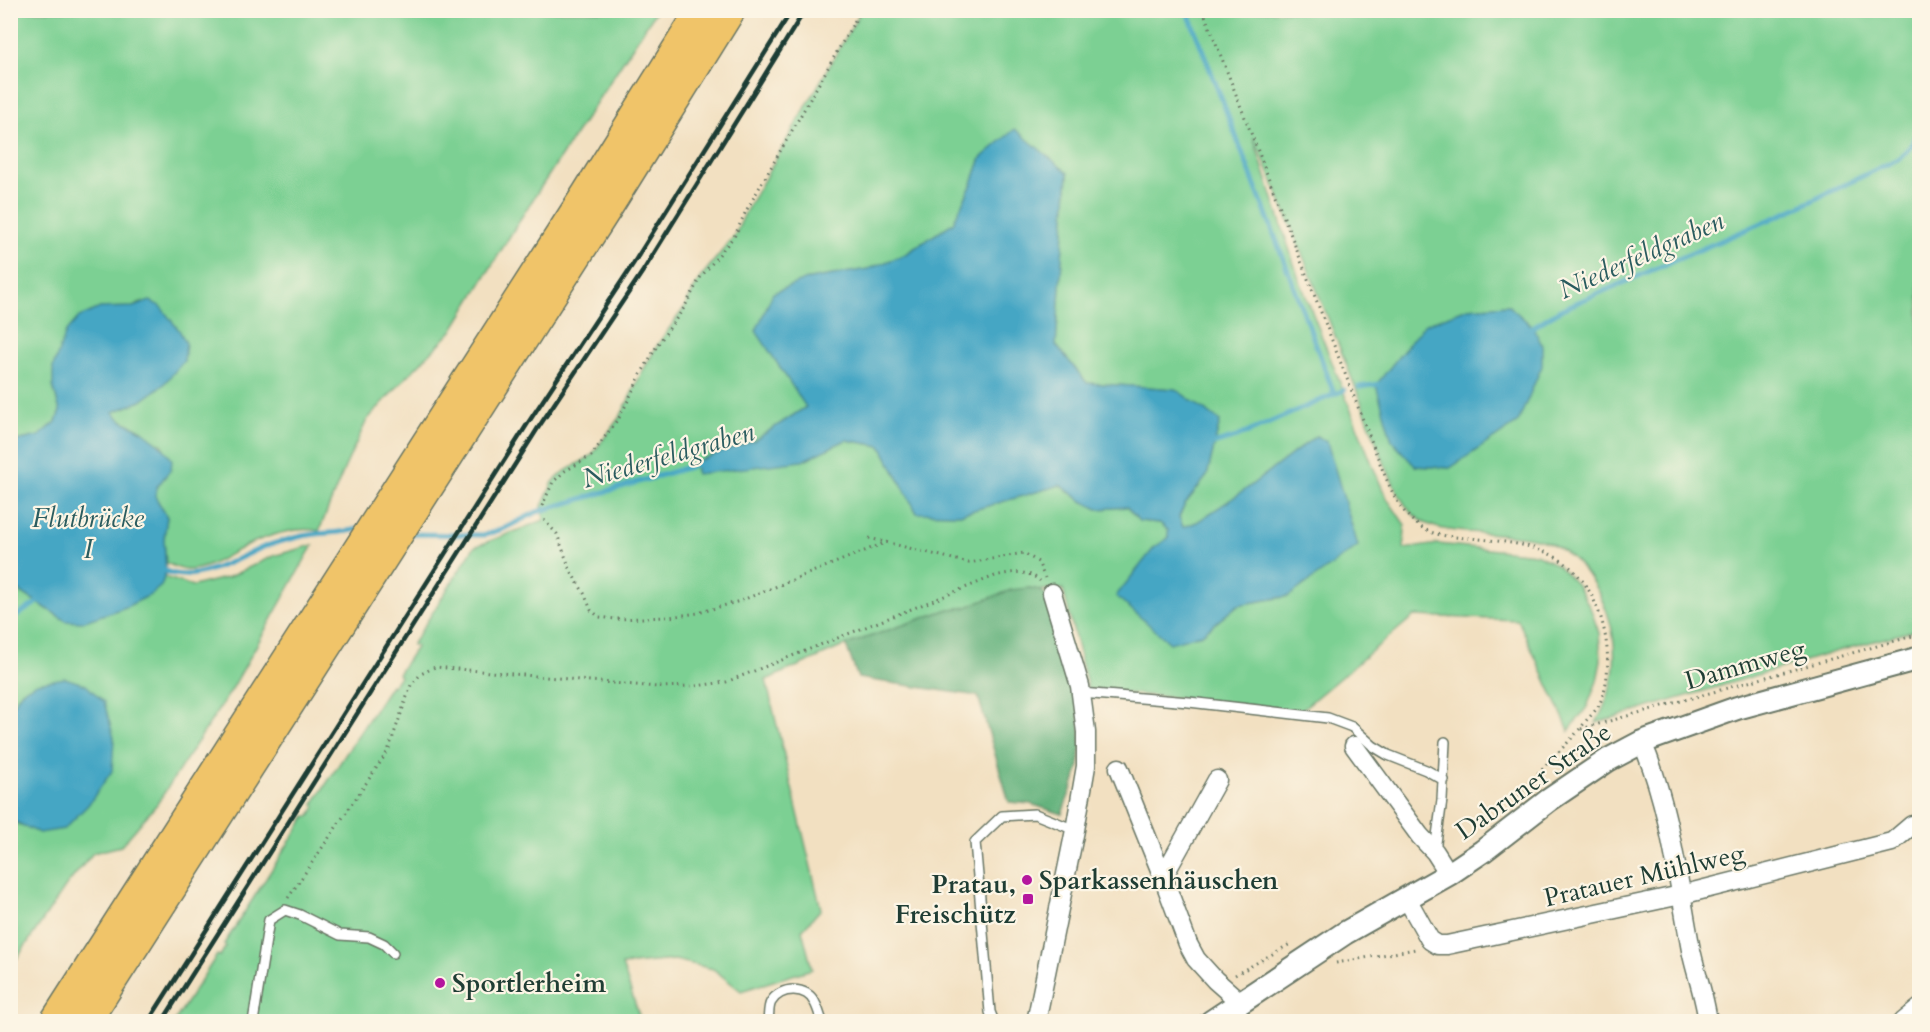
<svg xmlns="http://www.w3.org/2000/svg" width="1930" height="1032" viewBox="0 0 1930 1032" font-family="Cardo,serif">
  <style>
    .green { fill: #7bd093; stroke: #4d8664; stroke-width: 1.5; fill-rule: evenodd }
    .forest { fill: #64b27d; stroke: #427858; stroke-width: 1.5 }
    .water { fill: #45a6c4; stroke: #32727c; stroke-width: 1.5 }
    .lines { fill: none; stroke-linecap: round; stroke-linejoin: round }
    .stream { stroke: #45a6c4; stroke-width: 5 }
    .service-casing { stroke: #697665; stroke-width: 12 }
    .minor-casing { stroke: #697665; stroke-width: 21 }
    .tertiary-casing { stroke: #697665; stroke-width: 26 }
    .primary-casing { stroke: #697665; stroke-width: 33 }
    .path { stroke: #697665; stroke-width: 3; stroke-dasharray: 1.5 4.5; stroke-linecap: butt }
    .service { stroke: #fff; stroke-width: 9 }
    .minor { stroke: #fff; stroke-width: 18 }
    .tertiary { stroke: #fff; stroke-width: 22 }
    .primary { stroke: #f0c469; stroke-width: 30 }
    .rail { stroke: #1f3d34; stroke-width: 4.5 }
    .poi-dot { fill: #b5179e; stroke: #fcf5e5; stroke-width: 2 }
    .labels { text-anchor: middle; stroke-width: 4.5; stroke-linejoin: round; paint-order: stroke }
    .street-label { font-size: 26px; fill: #1f3d34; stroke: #fcf5e5 }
    .poi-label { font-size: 26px; font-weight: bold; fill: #1f3d34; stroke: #fcf5e5; text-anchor: start }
    .water-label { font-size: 27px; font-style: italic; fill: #2a5c5f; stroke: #fcf5e5 }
  </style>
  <rect width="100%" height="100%" fill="#fcf5e5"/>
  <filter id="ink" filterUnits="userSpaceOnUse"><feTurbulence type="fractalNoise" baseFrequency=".0167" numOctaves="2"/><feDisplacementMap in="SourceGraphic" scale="12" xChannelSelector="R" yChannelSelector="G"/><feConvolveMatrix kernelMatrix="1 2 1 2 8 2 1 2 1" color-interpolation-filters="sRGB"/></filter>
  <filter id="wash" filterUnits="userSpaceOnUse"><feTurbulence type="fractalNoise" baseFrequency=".008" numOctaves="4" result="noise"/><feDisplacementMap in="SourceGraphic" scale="24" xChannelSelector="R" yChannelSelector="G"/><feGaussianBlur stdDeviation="1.35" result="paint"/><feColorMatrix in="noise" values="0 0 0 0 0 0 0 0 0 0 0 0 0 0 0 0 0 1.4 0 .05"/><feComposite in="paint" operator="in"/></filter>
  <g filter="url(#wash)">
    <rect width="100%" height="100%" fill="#f2e0c1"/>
    <path class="green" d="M10 11H656L524 213 452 331 399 385 367 420 345 467 319 531C298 526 271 535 252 543 230 552 213 569 188 570 181 570 173 566 166 563L164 539 167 517 156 498V488L171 469 163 445C156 442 152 439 146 434 135 424 123 425 112 412L141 401 142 302 133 307 100 308 53 386 60 411 56 422 39 436 11 442Z
      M861 11H1919V629L1838 651 1596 723C1614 691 1620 654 1609 618 1599 588 1581 559 1552 544 1533 535 1489 533 1467 532 1445 530 1424 528 1409 510 1391 488 1374 435 1363 407 1338 343 1313 280 1287 217 1276 190 1266 162 1253 137L1298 276 1376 474 1386 497 1405 525 1404 549 1438 544 1536 554 1558 565 1577 585 1590 607 1599 633 1601 661 1597 681 1587 707 1568 732 1569 730 1518 620 1414 616 1300 711 1088 689 1063 589 1040 590 1029 588 964 608 949 609 846 645 766 680 821 909 802 930 812 969 741 991 713 969 675 960 622 965 641 1021 174 1022 217 955 220 956 226 946 224 944 306 816 309 817 316 806 313 804 391 685 393 686 400 676 398 674 417 646 412 645 474 547 544 520 542 506 553 482 565 471 591 456 621 415 641 374 658 344 684 308 700 278 735 235 746 211ZM981 158 1068 173 1056 345 1087 383 1175 389 1220 421 1207 476 1185 504 1179 517 1183 527 1197 522 1245 490 1316 436 1289 596 1238 605 1202 634 1154 548 1168 538V530L1160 523 1139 521 1127 507 1098 509 1082 501 1060 485 960 514 917 513 881 446 846 440 802 461 700 460 755 440 806 407 804 280 868 269 904 255 953 223 971 186ZM1508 305 1518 422 1450 468 1415 466 1424 325 1468 308Z
      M313 545 232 689 157 804 121 846 93 853 66 886 11 967V820L20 825 22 691 11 707V588L18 590 66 621 161 586 164 577 193 586 229 577 273 556Z"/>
    <path class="forest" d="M1029 588 1040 590 1047 595C1062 645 1090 717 1078 770 1074 785 1067 799 1062 814L1031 804 1009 802 978 696 858 678 846 645 949 609 964 608 1011 590Z"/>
    <path class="water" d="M1015 129 1068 173 1056 345 1087 383 1175 389 1220 421 1207 476 1185 504 1179 517 1183 527 1197 522 1245 490 1316 436 1327 442 1358 546 1289 596 1238 605 1202 634 1170 643 1116 596 1154 548 1168 538V530L1160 523 1139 521 1127 507 1098 509 1082 501 1060 485 960 514 917 513 881 446 846 440 802 461 697 474 694 465 700 460 755 440 806 407 756 331 773 293 804 280 868 269 904 255 953 223 971 186 981 158Z
      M150 301 160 306 179 330 186 343 184 361 163 385 141 401 113 412C122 424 134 425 145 433 156 441 165 448 172 460L171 469 156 488V498L167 517 164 539 166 572 161 586 150 595 126 607 82 622 66 621 18 590 11 588V442L39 436 56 422 60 411 53 386V367L66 332 79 317 100 308 133 307Z
      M1508 305 1533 327 1542 345V366L1518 422 1450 468 1415 466 1392 441 1376 385 1424 325 1468 308Z
      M65 678 86 685 104 702 114 738 112 771 88 805 64 829 39 833 11 820V707L22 691 37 683Z"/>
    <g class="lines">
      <path class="stream" d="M1187 10 1282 255 1334 393
        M1528 330 1562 309 1799 207 1900 158 1913 144 1920 126
        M1359 387 1381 384
        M1209 445 1237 437 1344 390
        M408 534 485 535 503 529 537 512 699 464
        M161 568C189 589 239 557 266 546 276 542 288 540 298 537 318 532 339 534 358 529
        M10 620 41 600"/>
    </g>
  </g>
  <g filter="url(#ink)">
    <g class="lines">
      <defs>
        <path id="service" d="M1081 693 1189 702 1328 718 1352 727 1373 746 1388 755 1426 770 1444 780
          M1435 850 1442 800 1445 742
          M253 1022 269 920 285 910 300 915 340 935 369 937 384 944 393 953
          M768 1022C769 1016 768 1007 771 1002 781 986 807 986 815 1003 818 1008 820 1016 822 1022
          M994 1022 990 1012 975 842 1002 816 1035 814 1075 830"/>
        <path id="minor" d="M1642 742C1670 807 1678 881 1691 950 1696 974 1705 997 1708 1022
          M1354 746 1420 836 1435 852 1449 874
          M1119 768 1163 877 1188 944 1196 959 1215 980 1240 1002
          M1163 877 1217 780
          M1406 897 1430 940 1438 945H1447L1681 895 1892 842 1912 825
          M1036 1022 1075 830 1086 766V732L1080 686 1052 593
          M1903 1022 1920 1008"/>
        <path id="tertiary" d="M1211 1022 1345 933 1449 874 1483 851 1549 800 1608 760 1642 742 1737 708 1920 658"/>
        <path id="primary" d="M55 1022 587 194 702 10
          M85 1022 608 206 730 10"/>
      </defs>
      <use href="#service" class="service-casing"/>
      <use href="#minor" class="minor-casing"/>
      <use href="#tertiary" class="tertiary-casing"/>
      <use href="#primary" class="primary-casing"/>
      <path class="path" d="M1203 10 1383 471C1392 492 1401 514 1421 527 1434 536 1453 537 1469 538 1533 544 1578 549 1601 618 1609 644 1611 678 1600 703 1597 710 1590 716 1586 721 1566 748 1538 769 1519 796
        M542 506 553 482 565 471 591 456 621 415 641 374 658 344 684 308 700 278 735 235 746 211 861 10
        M544 520 557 534 571 572 584 593 591 610 599 617 616 619 669 617 698 613 740 601 887 542
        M869 538 969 563 1024 553 1038 562 1045 578
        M1581 729 1920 634
        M288 898 388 751 411 685 421 674 435 667 657 687 695 686 726 682 995 576C1011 572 1027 569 1040 581
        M1336 963 1416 949
        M1235 975 1292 943"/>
      <use href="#service" class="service"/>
      <use href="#minor" class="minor"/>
      <use href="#tertiary" class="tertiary"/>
      <use href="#primary" class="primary"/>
      <path class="rail" d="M148 1022 528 423 633 264 792 10
        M162 1022 538 428 643 271 805 10"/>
    </g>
  </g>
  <g class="poi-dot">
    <circle cx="1027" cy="880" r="6"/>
    <rect x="1022" y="893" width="12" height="12" rx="3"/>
    <circle cx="440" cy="983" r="6"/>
  </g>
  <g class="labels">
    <g class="street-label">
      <text transform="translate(1745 664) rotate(-16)" y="9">Dammweg</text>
      <text transform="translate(1533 781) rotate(-35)" y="9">Dabruner Straße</text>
      <text transform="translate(1644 875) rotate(-13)" y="9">Pratauer Mühlweg</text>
    </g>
    <g class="poi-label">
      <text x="1039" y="889">Sparkassenhäuschen</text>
      <text x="1016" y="893" text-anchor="end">Pratau,<tspan x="1016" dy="30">Freischütz</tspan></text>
      <text x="452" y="992">Sportlerheim</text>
    </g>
    <g class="water-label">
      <text transform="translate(1641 255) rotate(-24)" y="9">Niederfeldgraben</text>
      <text transform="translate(668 455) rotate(-16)" y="9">Niederfeldgraben</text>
      <text x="88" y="527">Flutbrücke<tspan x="88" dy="31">I</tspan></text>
    </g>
  </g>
  <rect width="1930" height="1032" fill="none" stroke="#fcf5e5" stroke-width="36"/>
</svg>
